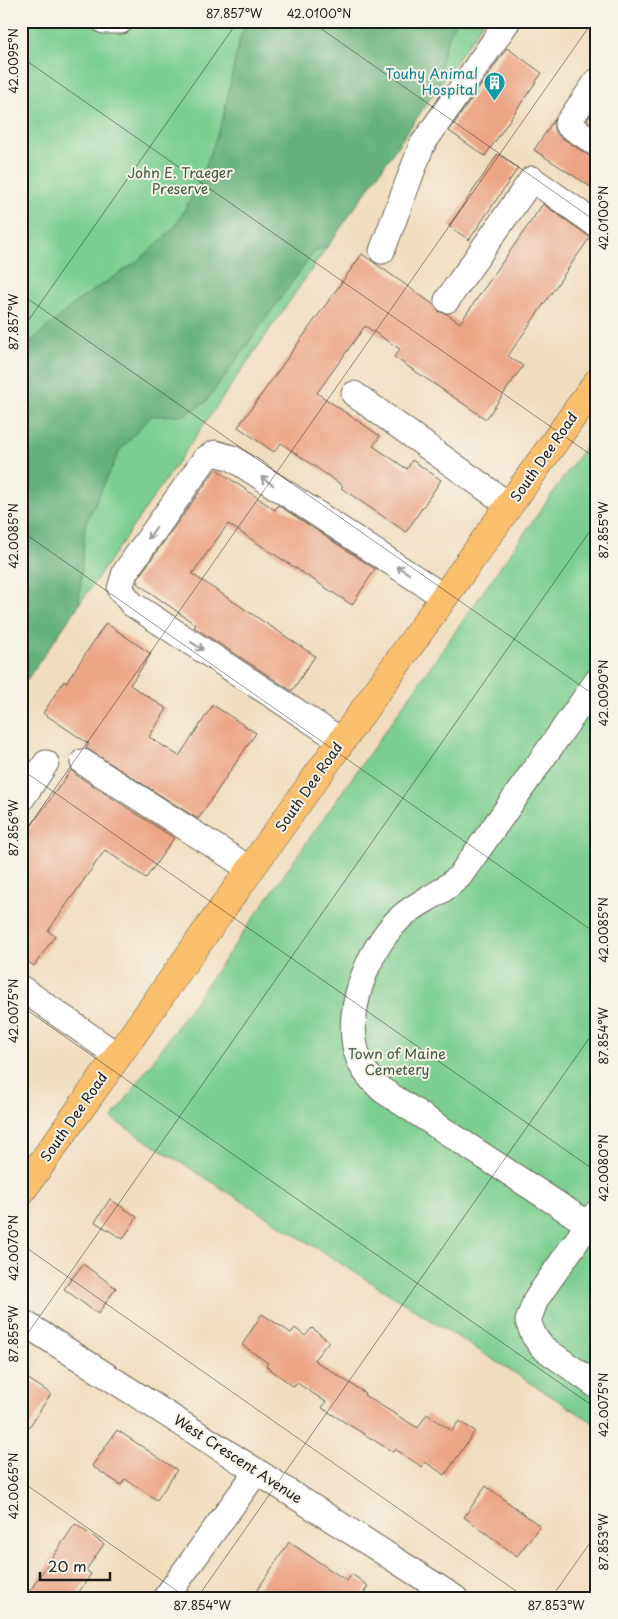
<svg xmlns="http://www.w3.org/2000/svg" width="618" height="1619" viewBox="0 0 618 1619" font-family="'Playpen Sans',sans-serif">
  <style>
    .green { fill: #7cce90; stroke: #4c7556 }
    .forest { fill: #65b17a; stroke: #40664b }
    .building { fill: #eba585 }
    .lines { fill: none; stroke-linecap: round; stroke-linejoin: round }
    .minor-casing { stroke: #666054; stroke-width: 27 }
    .major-casing { stroke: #666054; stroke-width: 29 }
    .minor { stroke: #fff; stroke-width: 25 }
    .major { stroke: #f9bf6d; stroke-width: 28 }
    .oneway { stroke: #999 }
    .ticks { fill: none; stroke: #1c1c1c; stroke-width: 1; stroke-opacity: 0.45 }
    .labels { text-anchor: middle; stroke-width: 4; stroke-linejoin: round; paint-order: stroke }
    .culture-label { font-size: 14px; fill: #0d838f; stroke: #f7f3e8; text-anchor: end }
    .park-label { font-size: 14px; fill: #3e5a45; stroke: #f7f3e8 }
    .street-label { font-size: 14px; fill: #1c1c1c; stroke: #f7f3e8 }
    .neatline { fill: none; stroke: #1c1c1c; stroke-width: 2 }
    .ticks-label { font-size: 12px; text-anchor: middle; fill: #1c1c1c }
  </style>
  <rect width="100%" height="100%" fill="#f7f3e8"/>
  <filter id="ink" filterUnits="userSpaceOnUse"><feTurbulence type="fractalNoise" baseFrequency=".02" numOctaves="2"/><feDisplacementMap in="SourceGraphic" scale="10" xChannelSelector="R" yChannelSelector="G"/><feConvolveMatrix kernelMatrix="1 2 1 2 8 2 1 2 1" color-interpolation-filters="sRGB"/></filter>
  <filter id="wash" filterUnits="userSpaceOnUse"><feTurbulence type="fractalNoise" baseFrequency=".0096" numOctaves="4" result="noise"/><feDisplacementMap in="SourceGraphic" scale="20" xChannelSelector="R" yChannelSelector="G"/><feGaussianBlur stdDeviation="1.12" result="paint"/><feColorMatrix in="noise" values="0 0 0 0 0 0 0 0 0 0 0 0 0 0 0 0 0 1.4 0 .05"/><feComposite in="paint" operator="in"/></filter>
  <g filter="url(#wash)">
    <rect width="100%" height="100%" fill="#f0ddbd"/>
    <path class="green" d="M21 21H484L21 688Z
      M597 430V1425L112 1119Z"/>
    <path class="forest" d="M247 21H456C445 44 439 60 439 86L329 245 314 252 206 402 184 415 151 416 120 450 85 525 79 605 21 688V350L76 302 138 261 175 227 201 180 223 118 240 37Z"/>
    <g id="blocks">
      <path class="building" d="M507 48 542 73 485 156 449 131Z
        M597 106V127L587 120Z
        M554 120V130L559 136 589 156 597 158V191L534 150Z
        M498 154 518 168 469 240 449 226Z
        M543 204 590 237 508 356 523 366 486 419 394 357 400 349 365 326 317 393 380 436 373 446 407 469 412 460 441 480 406 532 341 488 343 486 281 443 274 452 238 427 362 254 434 305 438 311 447 314 460 323Z
        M216 469 275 510 278 505 375 569 352 605 228 524 192 574 315 656 292 691 194 627 196 625 137 583 138 578Z
        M106 623 151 654 130 685 167 709 149 737 179 756 213 705 256 733 198 819 86 748 89 744 43 713 64 681 66 683Z
        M71 770 75 774 174 838 146 878 105 850 48 931 55 936 34 966 21 957V840Z
        M110 1199 137 1217 123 1239 95 1222Z
        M83 1264 116 1288 98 1314 64 1289Z
        M262 1314 291 1333 295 1328 305 1336 312 1328 329 1341 314 1360 365 1393 364 1395 418 1428 427 1414 452 1431 459 1421 475 1431 445 1475 425 1462 422 1467 395 1449 393 1452 346 1423 322 1408 326 1402 297 1383 294 1387 266 1366 268 1363 242 1345Z
        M21 1374 51 1394 21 1439Z
        M117 1430 177 1470 157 1500 125 1479 121 1485 92 1466Z
        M486 1486 540 1526 517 1556 464 1517Z
        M75 1524 104 1544 86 1570 91 1574 75 1598H25Z
        M289 1542 347 1581 352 1574 368 1586 364 1592 373 1598H252Z"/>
    </g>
  </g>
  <g filter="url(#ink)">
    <use href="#blocks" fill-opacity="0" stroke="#666054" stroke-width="1"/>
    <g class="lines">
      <defs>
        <path id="minor" d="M104 21H121
          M597 81 567 124 597 144
          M382 251 422 145 508 21
          M447 300 532 179 597 225
          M354 394 509 505
          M342 741 132 604 120 589 125 572 205 459 215 453 232 458 444 597
          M83 762 250 869
          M21 800 46 763
          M21 988 118 1056
          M597 1212 536 1299 528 1321 534 1336 542 1347 597 1386
          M588 1224 382 1090C373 1081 364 1072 359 1060 342 1016 367 950 399 919 411 907 427 900 441 891 447 887 453 882 459 877L597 681
          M21 1321 455 1598
          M166 1597 257 1471"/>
        <path id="major" d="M21 1192 597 382"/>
      </defs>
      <use href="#minor" class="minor-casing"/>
      <use href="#major" class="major-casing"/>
      <use href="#minor" class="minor"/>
      <use href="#major" class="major"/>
    </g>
    <defs><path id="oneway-shaft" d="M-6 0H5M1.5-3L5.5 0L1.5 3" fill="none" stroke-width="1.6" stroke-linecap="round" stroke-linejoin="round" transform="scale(1.25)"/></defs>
    <g class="oneway">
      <use href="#oneway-shaft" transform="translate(267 481) rotate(-147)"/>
      <use href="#oneway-shaft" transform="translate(152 533) rotate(125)"/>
      <use href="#oneway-shaft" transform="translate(403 570) rotate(-147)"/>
      <use href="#oneway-shaft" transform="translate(197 646) rotate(33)"/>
    </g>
  </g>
  <path class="ticks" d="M310 21 597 222M21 57 597 459M21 294 597 697M21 331 238 21M21 531 597 934M21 769 597 1172M21 837 593 21M21 1006 597 1409M21 1244 526 1598M21 1343 597 521M21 1481 187 1598M197 1598 597 1027M551 1598 597 1533"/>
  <defs>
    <symbol id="building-pin" viewBox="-11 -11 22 30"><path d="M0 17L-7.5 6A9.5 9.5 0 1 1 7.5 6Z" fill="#0f9aa8" stroke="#f7f3e8"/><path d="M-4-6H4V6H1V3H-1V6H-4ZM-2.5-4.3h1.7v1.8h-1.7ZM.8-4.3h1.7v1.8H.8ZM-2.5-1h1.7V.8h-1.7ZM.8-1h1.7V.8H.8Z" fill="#fff"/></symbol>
  </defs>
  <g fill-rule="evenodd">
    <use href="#building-pin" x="482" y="70" width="25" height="34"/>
  </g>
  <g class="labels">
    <g class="culture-label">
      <text x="478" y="79">Touhy Animal<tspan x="478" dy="16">Hospital</tspan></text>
    </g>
    <g class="park-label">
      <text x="180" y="178">John E. Traeger<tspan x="180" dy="16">Preserve</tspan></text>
      <text x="397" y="1059">Town of Maine<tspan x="397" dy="16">Cemetery</tspan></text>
    </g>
    <g class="street-label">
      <text transform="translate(544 457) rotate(-55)" y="5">South Dee Road</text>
      <text transform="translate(309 787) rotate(-55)" y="5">South Dee Road</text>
      <text transform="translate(74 1117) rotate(-55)" y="5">South Dee Road</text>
      <text transform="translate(238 1459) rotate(33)" y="5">West Crescent Avenue</text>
    </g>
  </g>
  <rect width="618" height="1619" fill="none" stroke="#f7f3e8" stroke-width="55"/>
  <path d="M40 1572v8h70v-8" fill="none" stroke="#1c1c1c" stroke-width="2.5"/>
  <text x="48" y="1572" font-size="15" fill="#1c1c1c" stroke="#f7f3e8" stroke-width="4" paint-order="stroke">20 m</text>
  <rect x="28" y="28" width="562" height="1564" class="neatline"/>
  <g class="ticks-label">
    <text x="234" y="18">87.857°W</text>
    <text x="319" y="18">42.0100°N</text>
    <text transform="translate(14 61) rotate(-90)" y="4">42.0095°N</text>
    <text transform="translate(604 218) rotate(-90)" y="4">42.0100°N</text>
    <text transform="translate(14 322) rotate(-90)" y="4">87.857°W</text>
    <text transform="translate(604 530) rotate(-90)" y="4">87.855°W</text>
    <text transform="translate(14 536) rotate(-90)" y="4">42.0085°N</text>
    <text transform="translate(604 693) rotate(-90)" y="4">42.0090°N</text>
    <text transform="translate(14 828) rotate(-90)" y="4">87.856°W</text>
    <text transform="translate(604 930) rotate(-90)" y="4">42.0085°N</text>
    <text transform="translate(14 1011) rotate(-90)" y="4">42.0075°N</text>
    <text transform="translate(604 1036) rotate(-90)" y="4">87.854°W</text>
    <text transform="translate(604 1168) rotate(-90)" y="4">42.0080°N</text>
    <text transform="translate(14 1248) rotate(-90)" y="4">42.0070°N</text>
    <text transform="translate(14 1334) rotate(-90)" y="4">87.855°W</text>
    <text transform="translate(604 1405) rotate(-90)" y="4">42.0075°N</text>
    <text transform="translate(14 1486) rotate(-90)" y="4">42.0065°N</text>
    <text transform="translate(604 1542) rotate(-90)" y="4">87.853°W</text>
    <text x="202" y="1610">87.854°W</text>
    <text x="556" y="1610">87.853°W</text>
  </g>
</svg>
